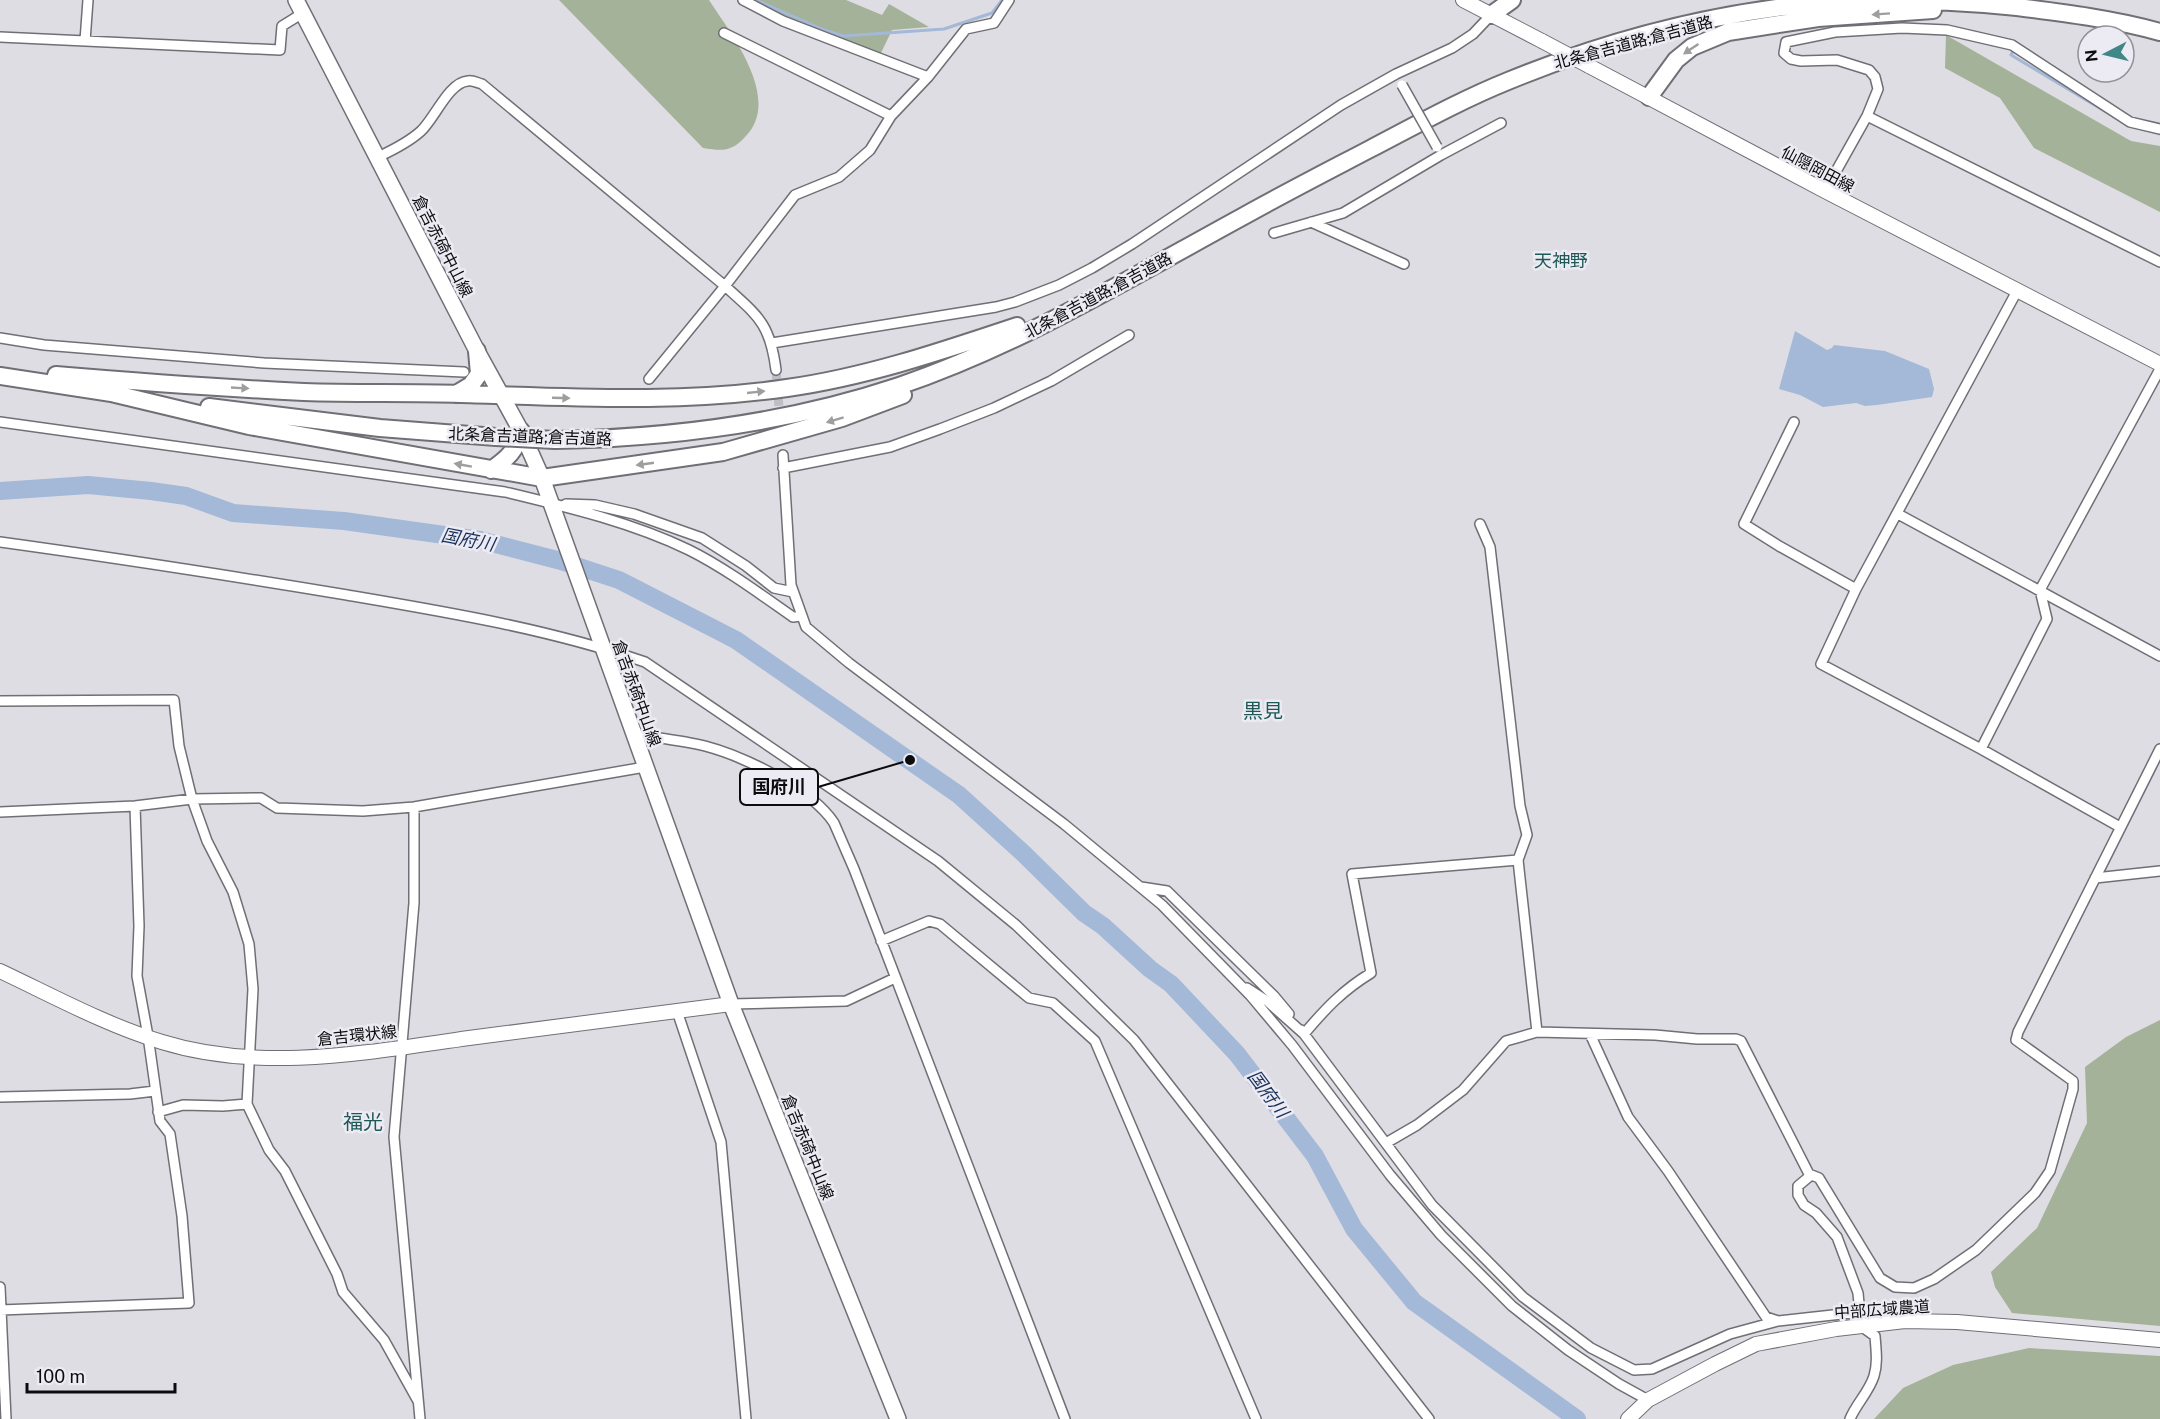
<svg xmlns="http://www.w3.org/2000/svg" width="2160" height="1419" viewBox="0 0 2160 1419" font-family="'Public Sans','Noto Sans JP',sans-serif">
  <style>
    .green { fill: #a3b298 }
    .water { fill: #a4b8d8 }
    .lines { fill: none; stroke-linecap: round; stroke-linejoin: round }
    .stream { stroke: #a4b8d8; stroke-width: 3 }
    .river { stroke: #a4b8d8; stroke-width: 18 }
    .street-tunnel { stroke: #bfbec4; stroke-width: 9; stroke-dasharray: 9 4.5; stroke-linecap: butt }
    .street-casing { stroke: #706f75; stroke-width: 12 }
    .secondary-casing { stroke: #706f75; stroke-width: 16 }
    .primary-casing { stroke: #706f75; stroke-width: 18 }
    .highway-casing { stroke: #706f75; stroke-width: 20 }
    .street { stroke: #fff; stroke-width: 9 }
    .secondary { stroke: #fff; stroke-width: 14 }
    .primary { stroke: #fff; stroke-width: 15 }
    .highway { stroke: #fff; stroke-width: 16 }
    .street-bridge-casing { stroke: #706f75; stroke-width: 12; stroke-linecap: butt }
    .secondary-bridge-casing { stroke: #706f75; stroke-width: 16; stroke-linecap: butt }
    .highway-bridge-casing { stroke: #706f75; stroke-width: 20; stroke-linecap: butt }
    .street-bridge { stroke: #fff; stroke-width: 9 }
    .secondary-bridge { stroke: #fff; stroke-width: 14 }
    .highway-bridge { stroke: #fff; stroke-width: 16 }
    .oneway { fill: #9e9e9f }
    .labels { text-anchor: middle; stroke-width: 5; stroke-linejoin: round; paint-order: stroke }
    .street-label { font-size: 16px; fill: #0c0c0e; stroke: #eceaf2 }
    .neighbourhood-label { font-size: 18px; fill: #1e5958; stroke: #eceaf2 }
    .water-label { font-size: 18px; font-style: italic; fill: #18305a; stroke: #eceaf2 }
    .quarter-label { font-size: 20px; fill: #1e5958; stroke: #eceaf2 }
    .leader { fill: none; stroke: #0c0c0e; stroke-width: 2 }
    .callout-dot { fill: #0c0c0e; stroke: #eceaf2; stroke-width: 2 }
    .callout { fill: #eceaf2; stroke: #0c0c0e; stroke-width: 2 }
    .callout-label { font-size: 18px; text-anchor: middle; font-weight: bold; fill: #0c0c0e }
  </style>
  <rect width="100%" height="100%" fill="#dfdde4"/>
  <path class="green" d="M559 0H709C731 34 783 99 745 137 731 152 723 151 703 148Z
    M758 0H846L882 15 889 4 929 27 892 30 880 55 810 30 754 3Z
    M1946 35 2131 141 2160 146V212L2034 148 2000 98 1945 68Z
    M2160 1020V1326L2012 1313 1995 1287 1991 1272 2037 1228 2087 1123 2085 1067 2126 1037Z
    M2029 1348 2160 1356V1419H1874L1903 1388 1953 1365Z"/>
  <path class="water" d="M1795 331 1827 350 1832 348 1834 345 1885 351 1929 369 1934 389 1932 397 1877 405 1865 406 1856 403 1823 407 1800 395 1779 389Z"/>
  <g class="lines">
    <path class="stream" d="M758 1 822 29 843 36 944 29 992 13 1002 0
      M2012 53 2011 55 2116 118
      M2127 125 2160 134"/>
    <path class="river" d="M0 491 88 485 151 491 186 496 233 513 344 521 480 540 561 561 619 580 736 640 959 795 1023 853 1084 913 1103 926 1150 969 1171 984 1237 1054 1315 1156 1354 1229 1414 1302 1577 1419"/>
    <path class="street-tunnel" d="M776 370 780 420"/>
    <defs>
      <path id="street" d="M743 0 783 21 928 77
        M724 33 891 116
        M0 37 280 50 282 26 303 13
        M85 41 88 0
        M1867 116 2160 262
        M378 157C393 150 409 142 421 131 435 118 449 82 468 81 472 80 478 83 482 84L725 286C758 316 770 323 776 370
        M1825 191 1867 116 1878 89 1875 77 1869 70 1837 60 1801 61 1791 59 1784 53 1786 42 1835 32 1902 28 1947 30 2012 45 2130 122 2160 129
        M1311 222 1404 264
        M1274 233 1343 213 1441 155 1501 123
        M2017 291 1856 589 1821 664 1981 749 2120 827
        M0 338 44 345 264 363 464 372
        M772 343 996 307 1015 302 1059 285 1092 268 1132 244 1341 105 1396 74 1452 48 1473 34 1491 15
        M649 379 725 286 795 195 839 177 870 150 891 116 928 77 966 29 994 23 1009 0
        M0 422 505 492C567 507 631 522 689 550 725 568 760 594 793 617L801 616
        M1794 422 1744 524 1779 546 1856 589
        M783 455 791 585 806 627 849 663 1064 824 1162 905 1250 995 1292 1045 1390 1175 1441 1235 1512 1306 1568 1350 1619 1384 1648 1400
        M783 468 890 447 940 429 994 408 1051 381 1129 335
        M566 504 595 505 634 514 702 538 746 566 774 588 793 592
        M1898 514 2160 656
        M1480 524 1490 547 1520 806 1527 835 1518 860 1537 1032
        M0 542C116 558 232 576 347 595 447 612 549 629 645 662L938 861 1016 925 1076 983 1134 1040 1429 1419
        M0 701 174 700 179 746 192 799 207 841 233 892 249 944 253 989 247 1104 269 1150 285 1171 337 1274 343 1292 384 1340 418 1401
        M632 734C656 738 681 740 705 746 743 756 812 789 834 823L854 869 1065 1419
        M1981 749 2047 619 2040 590 2160 369
        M414 807V903L394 1137 420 1419
        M0 812 135 806 192 799 261 798 277 808 363 811 414 807 645 767
        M2095 878 2160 871
        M1141 887 1167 891 1274 996 1289 1014
        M881 941 929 921 940 924 1029 998 1053 1003 1095 1041 1256 1419
        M1247 988 1267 1001 1304 1034 1432 1205 1523 1297 1591 1348 1634 1370 1652 1369 1730 1334 1778 1321
        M731 1004 846 1001 895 978
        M677 1011 721 1142 746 1419
        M1301 1030 1304 1034C1325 1009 1343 990 1371 973L1352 874 1518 860
        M1590 1034 1628 1117 1668 1171 1766 1317 1778 1321 1860 1312
        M0 1097 130 1094 155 1091
        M158 1112 183 1105 223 1106 247 1104
        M1386 1143 1417 1125 1463 1090 1506 1041 1537 1032 1655 1035 1697 1039H1736L1741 1041 1810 1176 1798 1186V1195L1804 1205 1816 1213 1837 1237 1858 1293 1861 1326 1875 1336C1876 1350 1878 1363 1874 1376 1869 1392 1856 1404 1850 1419
        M1809 1174 1819 1178 1880 1278 1895 1287 1914 1288 1934 1279 1976 1250 2035 1193 2050 1171 2073 1089V1081L2016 1040 2018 1032 2160 749
        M0 1287 6 1419
        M0 1310 189 1303 182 1216 170 1134 160 1121 148 1036 137 976 139 926 135 806"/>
      <path id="secondary" d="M1463 0 1542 41
        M1589 66 1825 191 2160 364
        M0 971C53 996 106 1025 162 1042 262 1073 369 1052 469 1038 557 1027 644 1015 731 1004
        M1628 1419 1648 1400 1715 1364 1756 1344 1836 1329 1905 1321 1957 1322 2160 1340"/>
      <path id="primary" d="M296 0 477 351 521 431 542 478 731 1004 898 1419"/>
      <path id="highway" d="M1491 15 1512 0
        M1649 97 1676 60 1692 47 1728 32 1818 18 1933 10
        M56 375C139 382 222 388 304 392 357 394 409 392 461 394 570 397 678 404 787 388 866 377 942 351 1017 326
        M0 376 118 394
        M107 392 249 426 542 478 723 452 842 418 903 395
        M456 394 471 385 479 374 477 351
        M209 407 380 428 496 437
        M555 440C671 438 788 423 899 386 1020 345 1130 278 1242 217 1285 193 1328 171 1370 149 1416 125 1461 100 1508 81 1623 34 1748 4 1873 0 1921 0 1969 2 2017 7 2065 13 2113 19 2160 32
        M491 470C508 458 516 451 521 431"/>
    </defs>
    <use href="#street" class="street-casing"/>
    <use href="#secondary" class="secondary-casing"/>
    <use href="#primary" class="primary-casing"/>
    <use href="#highway" class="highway-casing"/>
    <use href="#street" class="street"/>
    <use href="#secondary" class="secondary"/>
    <use href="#primary" class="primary"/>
    <use href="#highway" class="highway"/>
    <defs>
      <path id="street-bridge" d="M1402 85 1437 147"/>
      <path id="secondary-bridge" d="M1542 41 1589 66"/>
      <path id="highway-bridge" d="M496 437 555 440"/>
    </defs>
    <use href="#street-bridge" class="street-bridge-casing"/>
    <use href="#secondary-bridge" class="secondary-bridge-casing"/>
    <use href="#highway-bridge" class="highway-bridge-casing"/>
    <use href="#street-bridge" class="street-bridge"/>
    <use href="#secondary-bridge" class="secondary-bridge"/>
    <use href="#highway-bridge" class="highway-bridge"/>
  </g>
  <defs><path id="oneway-solid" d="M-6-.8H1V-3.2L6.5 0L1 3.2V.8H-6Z" transform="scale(1.5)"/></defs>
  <g class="oneway">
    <use href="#oneway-solid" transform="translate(1881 14) rotate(176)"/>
    <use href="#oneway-solid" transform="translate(1691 49) rotate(146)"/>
    <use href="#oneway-solid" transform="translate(240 388) rotate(3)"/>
    <use href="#oneway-solid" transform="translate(756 392) rotate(-6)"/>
    <use href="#oneway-solid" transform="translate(561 398) rotate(2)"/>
    <use href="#oneway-solid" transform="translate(835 420) rotate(163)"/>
    <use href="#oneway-solid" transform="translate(645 464) rotate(172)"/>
    <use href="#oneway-solid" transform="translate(463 465) rotate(-170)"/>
  </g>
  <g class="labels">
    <g class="street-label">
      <text transform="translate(1633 42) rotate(-15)" y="6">北条倉吉道路;倉吉道路</text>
      <text transform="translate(1818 169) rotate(28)" y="6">仙隠岡田線</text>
      <text transform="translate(443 246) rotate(63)" y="6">倉吉赤碕中山線</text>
      <text transform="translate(1098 295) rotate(-28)" y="6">北条倉吉道路;倉吉道路</text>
      <text transform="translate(530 436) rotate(2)" y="6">北条倉吉道路;倉吉道路</text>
      <text transform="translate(637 693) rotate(70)" y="6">倉吉赤碕中山線</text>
      <text transform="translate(357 1035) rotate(-6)" y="6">倉吉環状線</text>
      <text transform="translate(808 1147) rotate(68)" y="6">倉吉赤碕中山線</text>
      <text transform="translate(1882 1309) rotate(-4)" y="6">中部広域農道</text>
    </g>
    <g class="neighbourhood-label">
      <text x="1561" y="267">天神野</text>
    </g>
    <g class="water-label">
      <text transform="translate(468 540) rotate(11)" y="6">国府川</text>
      <text transform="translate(1268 1094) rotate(53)" y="6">国府川</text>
    </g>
    <g class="quarter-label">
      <text x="1263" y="718">黒見</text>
      <text x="363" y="1129">福光</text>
    </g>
  </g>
  <path class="leader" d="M910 760L818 787"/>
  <circle class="callout-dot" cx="910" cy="760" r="6"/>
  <rect class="callout" x="740" y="769" width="78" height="36" rx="6"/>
  <g class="callout-label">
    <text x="779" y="793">国府川</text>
  </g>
  <g transform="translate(2106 54) rotate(263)"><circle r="28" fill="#eceaf2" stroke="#929197" stroke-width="1.5"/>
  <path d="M0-4.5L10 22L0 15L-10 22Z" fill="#408887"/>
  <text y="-9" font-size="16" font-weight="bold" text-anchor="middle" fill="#0c0c0e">N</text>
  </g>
  <path d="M27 1383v9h148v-9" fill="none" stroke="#0c0c0e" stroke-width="3"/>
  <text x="36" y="1383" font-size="18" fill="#0c0c0e" stroke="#eceaf2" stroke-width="4.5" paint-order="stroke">100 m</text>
</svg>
